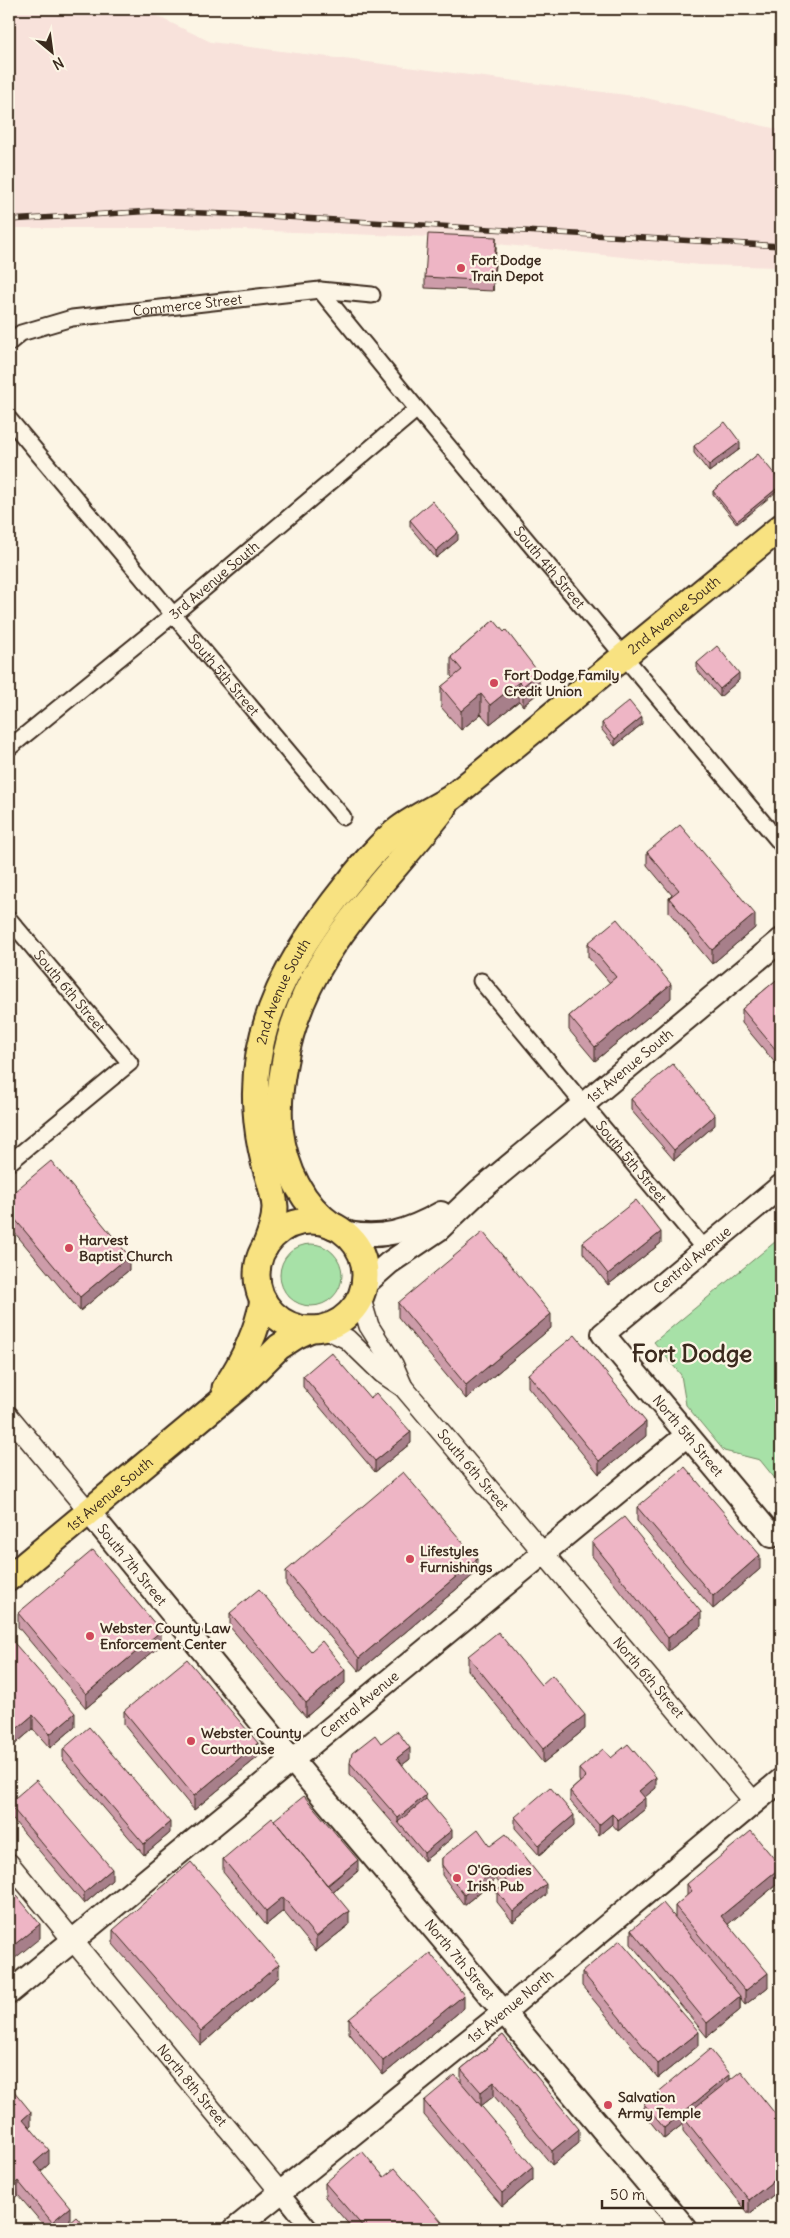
<svg xmlns="http://www.w3.org/2000/svg" width="790" height="2238" viewBox="0 0 790 2238" font-family="Delius,sans-serif">
  <style>
    .built { fill: #f8e2db }
    .green { fill: #a7e1a7; stroke: #718662 }
    .lines { fill: none; stroke-linecap: round; stroke-linejoin: round }
    .minor-casing { stroke: #3b2a1e; stroke-width: 19 }
    .tertiary-casing { stroke: #3b2a1e; stroke-width: 22 }
    .secondary-casing { stroke: #3b2a1e; stroke-width: 26 }
    .primary-casing { stroke: #3b2a1e; stroke-width: 29 }
    .minor { stroke: #fcf5e5; stroke-width: 15 }
    .tertiary { stroke: #fcf5e5; stroke-width: 19 }
    .secondary { stroke: #fcf5e5; stroke-width: 22 }
    .primary { stroke: #f8e281; stroke-width: 25 }
    .rail-casing { stroke: #3b2a1e; stroke-width: 5.5 }
    .rail { stroke: #fcf5e5; stroke-width: 4; stroke-dasharray: 11; stroke-linecap: butt }
    .wall { fill: #cd9ca9; stroke: #3b2a1e }
    .shaded-wall { fill: #a77f8a; stroke: #3b2a1e }
    .building { fill: #eeb5c5; stroke: #3b2a1e }
    .poi-dot { fill: #d1495b; stroke: #fcf5e5; stroke-width: 2 }
    .labels { text-anchor: middle; stroke-width: 4.5; stroke-linejoin: round; paint-order: stroke }
    .poi-label { font-size: 14px; font-weight: bold; fill: #3b2a1e; stroke: #fcf5e5; text-anchor: start }
    .street-label { font-size: 14px; fill: #3b2a1e; stroke: #fcf5e5 }
    .town-label { font-size: 24px; font-weight: bold; fill: #3b2a1e; stroke: #fcf5e5 }
  </style>
  <rect width="100%" height="100%" fill="#fcf5e5"/>
  <filter id="ink" filterUnits="userSpaceOnUse"><feTurbulence type="fractalNoise" baseFrequency=".02" numOctaves="2"/><feDisplacementMap in="SourceGraphic" scale="10" xChannelSelector="R" yChannelSelector="G"/><feConvolveMatrix kernelMatrix="1 2 1 2 8 2 1 2 1" color-interpolation-filters="sRGB"/></filter>
  <g filter="url(#ink)">
    <path class="built" d="M9 9H142L211 42 642 97 781 130V267L700 265 430 237 187 228H9Z"/>
    <path class="green" d="M781 1237V1486L760 1460 724 1451 686 1405 681 1375 654 1342Z
      M280 1275a31 31 0 1 1 62 0a31 31 0 1 1-62 0Z"/>
    <g class="lines">
      <defs>
        <g id="minor">
          <path id="s1" d="M320 290 417 409 781 844"/>
          <path id="s2" d="M9 343 21 333 72 318 320 290 372 295"/>
          <path id="s3" d="M9 419 343 817"/>
          <path id="s4" d="M9 748 174 614 417 409"/>
          <path id="s5" d="M9 919 130 1063 9 1163"/>
          <path id="s6" d="M481 981 705 1250"/>
          <path d="M280 2192 310 2229"/>
        </g>
        <g id="tertiary">
          <path d="M360 1296 369 1326 393 1364 403 1387"/>
          <path id="s7" d="M324 1328 347 1339 382 1373 403 1387 755 1803"/>
          <path d="M9 1416 89 1512"/>
          <path id="s8" d="M9 1863 280 2192"/>
        </g>
        <g id="secondary">
          <path id="s9" d="M781 1186 603 1334 772 1536 781 1529"/>
          <path d="M343 1232C380 1241 409 1231 441 1213"/>
          <path id="s10" d="M364 1285 389 1263 438 1230 479 1191 781 940"/>
          <path id="s11" d="M89 1512 292 1760 686 2229"/>
          <path id="s12" d="M9 1993 687 1435"/>
          <path id="s13" d="M235 2229 504 2012 781 1780"/>
        </g>
        <g id="primary">
          <circle cx="311" cy="1275" r="54"/>
          <path d="M333 1226C301 1203 285 1168 280 1129 278 1107 280 1086 284 1065 302 954 379 892 444 808"/>
          <path id="s14" d="M265 1247C270 1234 275 1221 275 1207 274 1192 268 1177 264 1162 260 1145 257 1128 256 1110 250 1024 293 952 345 887 361 867 379 844 399 829 415 817 434 808 451 798L781 527"/>
          <path d="M225 1388C243 1361 257 1333 263 1300"/>
          <path id="s15" d="M9 1578 242 1384 279 1347 296 1336 311 1329"/>
        </g>
      </defs>
      <use href="#minor" class="minor-casing"/>
      <use href="#tertiary" class="tertiary-casing"/>
      <use href="#secondary" class="secondary-casing"/>
      <use href="#primary" class="primary-casing"/>
      <use href="#minor" class="minor"/>
      <use href="#tertiary" class="tertiary"/>
      <use href="#secondary" class="secondary"/>
      <use href="#primary" class="primary"/>
      <defs>
        <path id="rail" d="M9 220 154 211 251 215 781 246"/>
      </defs>
      <use href="#rail" class="rail-casing"/>
      <use href="#rail" class="rail"/>
    </g>
    <path class="wall" d="M496 248 493 291 425 288V277Z
      M694 446 740 449 709 472 694 453Z
      M758 454 737 524 713 494V491Z
      M410 520 458 540 436 558 410 527Z
      M494 620 539 692 523 706 519 701 490 724 481 714 461 730 441 707V687L453 678 451 676V657Z
      M697 663 739 680 720 697 697 670Z
      M602 723 642 724 615 746 602 730Z
      M647 852 755 928 712 964 669 912V898L672 895 647 865Z
      M588 943 671 998 595 1061 569 1030V1016L610 983 588 957Z
      M781 976V1070L742 1023V1009Z
      M631 1099 715 1125 674 1160 631 1110Z
      M9 1196 129 1270 80 1311 9 1226Z
      M583 1242 661 1243 608 1285 583 1253Z
      M398 1303 551 1328 466 1399 398 1317Z
      M528 1374 646 1436 599 1474 528 1387Z
      M303 1376 370 1398 411 1443 375 1472 303 1387Z
      M637 1507 760 1569 713 1609 637 1521Z
      M592 1542 701 1626 668 1651 592 1556Z
      M286 1571 477 1572 359 1671 286 1585Z
      M781 1574V1595L778 1591V1577Z
      M18 1613 161 1645 86 1708 18 1627Z
      M230 1613 311 1651 345 1683 306 1717 230 1627Z
      M9 1637 75 1727 50 1748 33 1729 13 1746 9 1741Z
      M468 1656 541 1685 585 1729 543 1763 468 1670Z
      M124 1711 258 1757 194 1810 124 1725Z
      M381 1743 410 1759 402 1765 452 1838 424 1861 398 1829 350 1774V1763Z
      M63 1749 170 1833 144 1855 63 1760Z
      M611 1758 656 1788 644 1797 645 1809 618 1831 612 1824 599 1835 570 1801V1791L580 1782 579 1780V1769Z
      M9 1803 112 1880 84 1904 9 1815Z
      M515 1817 574 1826 539 1855 515 1828Z
      M490 1846 546 1895 513 1922 497 1902V1891L502 1887 496 1879 464 1905 442 1875V1858Z
      M223 1859 358 1871 333 1892 349 1925 316 1951 283 1911 266 1925 223 1872Z
      M781 1881 728 1924 768 1987 745 2005 740 1999V2010L707 2037 631 1944V1930L675 1917V1906L687 1896V1884Z
      M113 1930 279 1977 201 2045 113 1944Z
      M582 1972 699 2045 658 2078 582 1986Z
      M464 2008 383 2075 349 2033V2019Z
      M503 2035 579 2143 552 2165 494 2096 481 2106 533 2180 502 2206 424 2115V2101L461 2082V2069Z
      M730 2079 781 2121V2189L749 2214 683 2131V2124L664 2139 644 2114V2104Z
      M9 2085 31 2126 30 2127 49 2164 41 2171 70 2221 60 2229H47L18 2195Z
      M384 2177 448 2229H353L325 2197V2183Z"/>
    <path class="shaded-wall" d="M496 237V248L493 291V281Z
      M740 442V449L709 472V465Z
      M781 485V488L737 524V521Z
      M458 532V540L436 558V551Z
      M539 673V692L523 706V686Z
      M739 673V680L720 697V689Z
      M519 682V701L490 724V705Z
      M481 694V714L461 730V711Z
      M642 717V724L615 746V739Z
      M755 914V928L712 964V950Z
      M671 984V998L595 1061V1047Z
      M715 1115V1125L674 1160V1150Z
      M661 1232V1243L608 1285V1274Z
      M129 1256V1270L80 1311V1297Z
      M551 1314V1328L466 1399V1385Z
      M646 1422V1436L599 1474V1461Z
      M411 1432V1443L375 1472V1461Z
      M760 1555V1569L713 1609V1596Z
      M477 1559V1572L359 1671V1658Z
      M701 1612V1626L668 1651V1638Z
      M161 1631V1645L86 1708V1694Z
      M345 1670V1683L306 1717V1703Z
      M75 1713V1727L50 1748V1734Z
      M33 1715V1729L13 1746V1732Z
      M585 1715V1729L543 1763V1749Z
      M258 1743V1757L194 1810V1796Z
      M410 1748V1759L397 1769V1758Z
      M656 1777V1788L639 1802V1791Z
      M426 1795V1806L398 1822V1818Z
      M645 1798V1809L618 1831V1820Z
      M612 1814V1824L599 1835V1825Z
      M574 1815V1826L539 1855V1845Z
      M170 1822V1833L144 1855V1844Z
      M452 1830V1838L424 1861V1853Z
      M358 1860V1871L326 1897V1887Z
      M781 1867V1881L721 1930V1916Z
      M112 1869V1880L84 1904V1893Z
      M496 1869V1879L464 1905V1895Z
      M546 1884V1895L513 1922V1912Z
      M283 1897V1911L266 1925V1911Z
      M349 1911V1925L316 1951V1937Z
      M40 1924V1938L9 1963V1949Z
      M279 1964V1977L201 2045V2031Z
      M768 1973V1987L745 2005V1991Z
      M464 1995V2008L383 2075V2061Z
      M740 1996V2010L707 2037V2023Z
      M699 2032V2045L658 2078V2064Z
      M730 2074V2085L683 2117V2124L664 2139V2128Z
      M494 2082V2096L481 2106V2092Z
      M31 2112V2126L23 2133V2119Z
      M579 2129V2143L552 2165V2151Z
      M49 2150V2164L34 2177V2163Z
      M533 2167V2180L502 2206V2193Z
      M781 2175V2189L749 2214V2200Z
      M18 2181V2195L9 2203V2189Z
      M70 2207V2221L60 2229H52V2222Z"/>
    <path class="building" d="M428 234 496 237 493 281 425 277Z
      M725 422 740 442 709 465 694 446Z
      M758 454 781 482V485L737 521 713 491Z
      M432 501 458 532 436 551 410 520Z
      M494 620 504 632 506 630 539 673 523 686 519 682 490 705 481 694 461 711 441 687 462 670 451 657Z
      M717 646 739 673 720 689 697 663Z
      M629 701 642 717 615 739 602 723Z
      M680 825 755 914 712 950 669 898 679 890 647 852Z
      M617 919 671 984 595 1047 569 1016 616 977 588 943Z
      M781 976V1056L742 1009Z
      M673 1064 715 1115 674 1150 631 1099Z
      M51 1161 129 1256 80 1297 9 1212V1196Z
      M636 1200 661 1232 608 1274 583 1242Z
      M483 1232 551 1314 466 1385 398 1303Z
      M575 1335 646 1422 599 1461 528 1374Z
      M331 1352 370 1398 376 1393 411 1432 375 1461 303 1376Z
      M685 1467 760 1555 713 1596 637 1507Z
      M403 1472 477 1559 359 1658 286 1571Z
      M624 1517 701 1612 668 1638 592 1542Z
      M93 1550 161 1631 86 1694 18 1613Z
      M781 1574V1581L778 1577Z
      M259 1589 311 1651 322 1641 345 1670 306 1703 230 1613Z
      M498 1632 541 1685 552 1675 585 1715 543 1749 468 1656Z
      M9 1637 75 1713 50 1734 33 1715 13 1732 9 1727Z
      M187 1659 258 1743 194 1796 124 1711Z
      M89 1727 170 1822 144 1844 63 1749Z
      M397 1731 410 1748 397 1758 426 1795 398 1818 350 1763 352 1753 375 1735 381 1743Z
      M628 1744 656 1777 639 1791 645 1798 618 1820 612 1814 599 1825 570 1791 586 1777 579 1769 603 1749 611 1758Z
      M36 1780 112 1869 84 1893 9 1804V1803Z
      M550 1787 574 1815 539 1845 515 1817Z
      M304 1796 358 1860 327 1885 274 1820Z
      M426 1799 452 1830 424 1853 398 1822Z
      M272 1818 349 1911 316 1937 283 1897 266 1911 223 1859Z
      M478 1829 490 1846 506 1834 546 1884 513 1912 497 1891 507 1882 496 1869 464 1895 442 1865V1858Z
      M751 1831 781 1867 721 1916 768 1973 745 1991 675 1906 692 1891 687 1884Z
      M191 1862 279 1964 201 2031 113 1930Z
      M9 1886 40 1924 9 1949Z
      M663 1903 740 1996 707 2023 631 1930Z
      M620 1940 699 2032 658 2064 582 1972Z
      M430 1953 464 1995 383 2061 349 2019Z
      M503 2035 579 2129 552 2151 494 2082 481 2092 461 2069Z
      M710 2049 730 2074 664 2128 644 2104Z
      M741 2071 781 2121V2175L749 2200 683 2117Z
      M455 2075 533 2167 502 2193 424 2101Z
      M9 2085 31 2112 23 2119 49 2150 34 2163 70 2207 52 2222 18 2181 9 2189Z
      M362 2151 384 2177 395 2168 448 2229H365L325 2183Z
      M76 2217 87 2229H62Z"/>
  </g>
  <g class="poi-dot">
    <circle cx="461" cy="268" r="5"/>
    <circle cx="494" cy="683" r="5"/>
    <circle cx="69" cy="1248" r="5"/>
    <circle cx="410" cy="1559" r="5"/>
    <circle cx="90" cy="1636" r="5"/>
    <circle cx="191" cy="1741" r="5"/>
    <circle cx="457" cy="1878" r="5"/>
    <circle cx="608" cy="2105" r="5"/>
  </g>
  <g class="labels">
    <g class="poi-label">
      <text x="471" y="265">Fort Dodge<tspan x="471" dy="16">Train Depot</tspan></text>
      <text x="504" y="680">Fort Dodge Family<tspan x="504" dy="16">Credit Union</tspan></text>
      <text x="79" y="1245">Harvest<tspan x="79" dy="16">Baptist Church</tspan></text>
      <text x="420" y="1556">Lifestyles<tspan x="420" dy="16">Furnishings</tspan></text>
      <text x="100" y="1633">Webster County Law<tspan x="100" dy="16">Enforcement Center</tspan></text>
      <text x="201" y="1738">Webster County<tspan x="201" dy="16">Courthouse</tspan></text>
      <text x="467" y="1875">O'Goodies<tspan x="467" dy="16">Irish Pub</tspan></text>
      <text x="618" y="2102">Salvation<tspan x="618" dy="16">Army Temple</tspan></text>
    </g>
    <g class="street-label">
      <text dy="5" stroke="none"><textPath href="#s2" startOffset="185">Commerce Street</textPath></text>
      <text dy="5" stroke="none"><textPath href="#s1" startOffset="360">South 4th Street</textPath></text>
      <text dy="5" stroke="none"><textPath href="#s4" startOffset="265">3rd Avenue South</textPath></text>
      <text dy="5" stroke="none"><textPath href="#s14" startOffset="815">2nd Avenue South</textPath></text>
      <text dy="5" stroke="none"><textPath href="#s3" startOffset="334">South 5th Street</textPath></text>
      <text dy="5" stroke="none"><textPath href="#s5" startOffset="94">South 6th Street</textPath></text>
      <text dy="5" stroke="none"><textPath href="#s14" startOffset="264">2nd Avenue South</textPath></text>
      <text dy="5" stroke="none"><textPath href="#s10" startOffset="345">1st Avenue South</textPath></text>
      <text dy="5" stroke="none"><textPath href="#s6" startOffset="235">South 5th Street</textPath></text>
      <text transform="translate(692 1260) rotate(-40)" y="5">Central Avenue</text>
      <text dy="5" stroke="none"><textPath href="#s9" startOffset="364">North 5th Street</textPath></text>
      <text dy="5" stroke="none"><textPath href="#s7" startOffset="208">South 6th Street</textPath></text>
      <text dy="5" stroke="none"><textPath href="#s15" startOffset="131">1st Avenue South</textPath></text>
      <text dy="5" stroke="none"><textPath href="#s11" startOffset="68">South 7th Street</textPath></text>
      <text dy="5" stroke="none"><textPath href="#s7" startOffset="480">North 6th Street</textPath></text>
      <text dy="5" stroke="none"><textPath href="#s12" startOffset="454">Central Avenue</textPath></text>
      <text dy="5" stroke="none"><textPath href="#s11" startOffset="581">North 7th Street</textPath></text>
      <text dy="5" stroke="none"><textPath href="#s13" startOffset="354">1st Avenue North</textPath></text>
      <text dy="5" stroke="none"><textPath href="#s8" startOffset="288">North 8th Street</textPath></text>
    </g>
    <g class="town-label">
      <text x="692" y="1362">Fort Dodge</text>
    </g>
  </g>
  <rect width="790" height="2238" fill="none" stroke="#fcf5e5" stroke-width="30"/>
  <rect x="15" y="15" width="760" height="2208" fill="none" stroke="#3b2a1e" stroke-width="2" filter="url(#ink)"/>
  <g transform="translate(52 52) rotate(151)" stroke="#fcf5e5" stroke-width="4" paint-order="stroke">
  <path d="M0-4L9 19L0 12L-9 19Z" fill="#3b2a1e"/>
  <text y="-8" font-size="14" font-weight="bold" text-anchor="middle" fill="#3b2a1e">N</text>
  </g>
  <path d="M602 2200v8h141v-8" fill="none" stroke="#3b2a1e" stroke-width="2.5"/>
  <text x="610" y="2200" font-size="15" fill="#3b2a1e" stroke="#fcf5e5" stroke-width="4" paint-order="stroke">50 m</text>
</svg>
